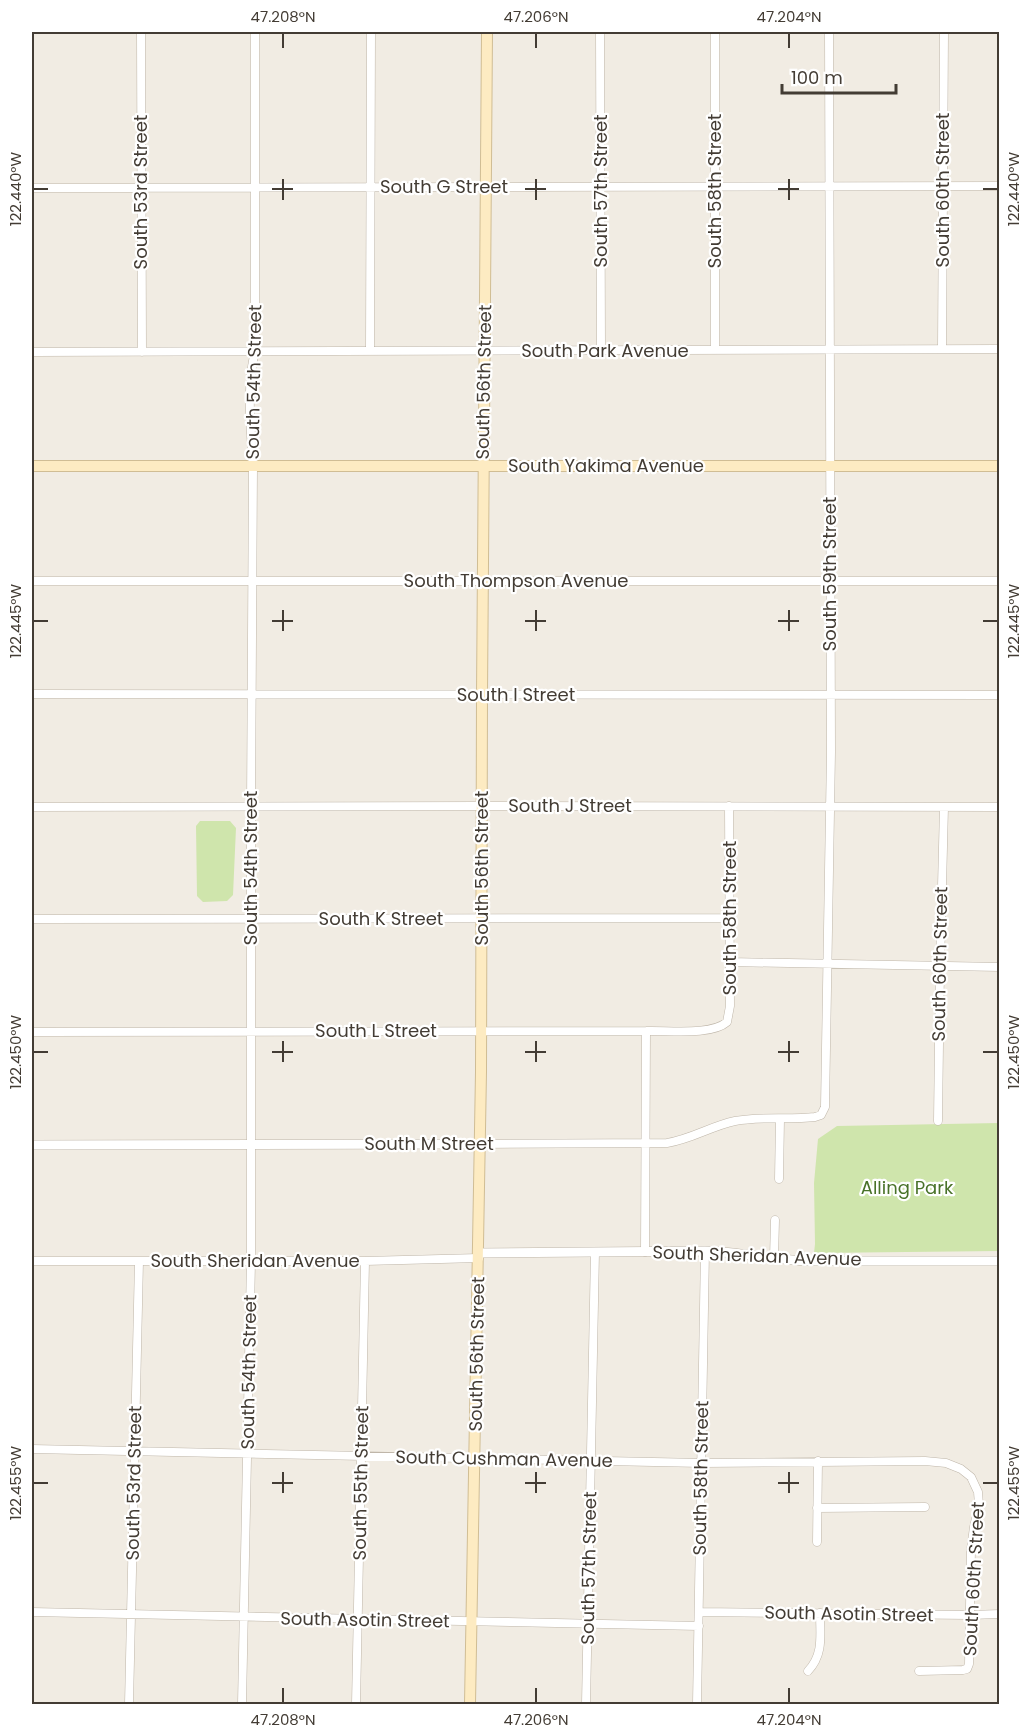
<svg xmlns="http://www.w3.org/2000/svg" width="1031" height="1736" viewBox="0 0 1031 1736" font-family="Poppins,sans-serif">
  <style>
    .green { fill: #cfe5ac }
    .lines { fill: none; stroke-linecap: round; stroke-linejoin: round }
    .minor-casing { stroke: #bfb6a9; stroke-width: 9 }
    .tertiary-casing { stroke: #bfb6a9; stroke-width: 10 }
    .secondary-casing { stroke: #d0bd94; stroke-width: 12 }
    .minor { stroke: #fff; stroke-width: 8 }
    .tertiary { stroke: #fff; stroke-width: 9 }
    .secondary { stroke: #fdebc2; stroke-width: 10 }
    .ticks { fill: none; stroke: #433c34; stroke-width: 2 }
    .labels { text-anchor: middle; stroke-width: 4.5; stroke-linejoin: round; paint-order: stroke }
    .street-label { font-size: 18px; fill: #433c34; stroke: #fff }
    .park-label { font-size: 18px; fill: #497229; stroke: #fff }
    .neatline { fill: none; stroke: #433c34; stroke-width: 2 }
    .ticks-label { font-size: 15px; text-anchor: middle; fill: #433c34 }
  </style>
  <rect width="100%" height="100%" fill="#f1ece3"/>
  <path class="green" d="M200 821H230L236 828 233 895 227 901 203 902 197 896 196 826Z
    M999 1123V1251L814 1253 815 1244 814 1183 818 1139 837 1126Z"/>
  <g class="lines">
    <defs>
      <path id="minor" d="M141 32 142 352
        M600 32 601 350
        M715 32V350
        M32 188 1000 186
        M942 349 944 32
        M370 351 371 32
        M32 352 1000 349
        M32 581H1000
        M32 694 1000 695
        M32 807 482 806 1000 807
        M32 919 730 918
        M730 962 1000 967
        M32 1032 646 1031C667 1030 711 1036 727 1022L730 1006 729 806
        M938 1121 940 966 944 807
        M481 1144 667 1143C692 1139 711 1126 735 1121 761 1116 789 1120 815 1117L821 1115 825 1107 831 752 829 32
        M779 1179 780 1119
        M645 1252 646 1031
        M774 1258 775 1220
        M32 1261H365L479 1258
        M32 1449 702 1463 925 1461 946 1463 961 1469 971 1477 978 1492 979 1505 974 1527 971 1549 969 1664 967 1669 963 1670 919 1671
        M817 1508 925 1507
        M817 1542 818 1461
        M32 1612 699 1626
        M699 1612 970 1615 1000 1614
        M808 1671C824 1654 820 1635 820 1613
        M129 1704 139 1261
        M242 1704 251 1261V807L253 466C251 431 246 385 255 352V32
        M356 1704 365 1261
        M586 1704 595 1252
        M697 1704 705 1251"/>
      <path id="tertiary" d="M32 1145 481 1144
        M479 1253 705 1251C739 1252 771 1259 805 1261H1000"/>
      <path id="secondary" d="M32 466H1000
        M470 1704 481 1072 482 695 487 32"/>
    </defs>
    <use href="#minor" class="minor-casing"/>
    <use href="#tertiary" class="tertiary-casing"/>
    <use href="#secondary" class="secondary-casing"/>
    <use href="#minor" class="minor"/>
    <use href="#tertiary" class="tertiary"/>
    <use href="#secondary" class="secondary"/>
  </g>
  <path class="ticks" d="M283 33V48M536 33V48M789 33V48M283 179V200M536 179V200M789 179V200M33 189H48M272 189H293M525 189H546M778 189H799M983 189H998M283 610V631M536 610V631M789 610V631M33 621H48M272 621H293M525 621H546M778 621H799M983 621H998M283 1041V1062M536 1041V1062M789 1041V1062M33 1052H48M272 1052H293M525 1052H546M778 1052H799M983 1052H998M283 1472V1493M536 1472V1493M789 1472V1493M33 1483H48M272 1483H293M525 1483H546M778 1483H799M983 1483H998M283 1688V1703M536 1688V1703M789 1688V1703"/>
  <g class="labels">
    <g class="street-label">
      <text x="444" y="193">South G Street</text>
      <text transform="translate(943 190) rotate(-90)" y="6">South 60th Street</text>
      <text transform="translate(601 191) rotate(-90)" y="6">South 57th Street</text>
      <text transform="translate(715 191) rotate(-90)" y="6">South 58th Street</text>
      <text transform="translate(141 192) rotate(-90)" y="6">South 53rd Street</text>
      <text x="605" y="357">South Park Avenue</text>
      <text transform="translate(254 382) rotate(-89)" y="6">South 54th Street</text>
      <text transform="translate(484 382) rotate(-89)" y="6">South 56th Street</text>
      <text x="606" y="472">South Yakima Avenue</text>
      <text transform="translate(830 574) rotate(-90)" y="6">South 59th Street</text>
      <text x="516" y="587">South Thompson Avenue</text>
      <text x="516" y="701">South I Street</text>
      <text x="570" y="812">South J Street</text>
      <text transform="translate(251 868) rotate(-90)" y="6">South 54th Street</text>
      <text transform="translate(482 868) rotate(-90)" y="6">South 56th Street</text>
      <text transform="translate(730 918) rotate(-90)" y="6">South 58th Street</text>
      <text x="381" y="925">South K Street</text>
      <text transform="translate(940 964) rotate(-89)" y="6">South 60th Street</text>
      <text x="376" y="1037">South L Street</text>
      <text x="429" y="1150">South M Street</text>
      <text transform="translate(757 1256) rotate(2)" y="6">South Sheridan Avenue</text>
      <text x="255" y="1267">South Sheridan Avenue</text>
      <text transform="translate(477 1354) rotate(-89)" y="6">South 56th Street</text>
      <text transform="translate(249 1372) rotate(-89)" y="6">South 54th Street</text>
      <text transform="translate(504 1459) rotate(1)" y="6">South Cushman Avenue</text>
      <text transform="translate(701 1478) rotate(-89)" y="6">South 58th Street</text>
      <text transform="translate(134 1483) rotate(-89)" y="6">South 53rd Street</text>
      <text transform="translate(361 1483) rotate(-89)" y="6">South 55th Street</text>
      <text transform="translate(589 1568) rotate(-89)" y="6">South 57th Street</text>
      <text transform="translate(974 1579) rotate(-87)" y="6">South 60th Street</text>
      <text transform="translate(849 1614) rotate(1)" y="6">South Asotin Street</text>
      <text transform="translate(365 1620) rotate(1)" y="6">South Asotin Street</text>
    </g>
    <g class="park-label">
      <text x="907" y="1194">Alling Park</text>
    </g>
  </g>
  <rect width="1031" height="1736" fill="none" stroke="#ffffff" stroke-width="66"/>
  <path d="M782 84v9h114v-9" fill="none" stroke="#433c34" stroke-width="3"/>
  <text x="791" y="84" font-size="18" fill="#433c34" stroke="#ffffff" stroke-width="4.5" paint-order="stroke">100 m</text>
  <rect x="33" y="33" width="965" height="1670" class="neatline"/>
  <g class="ticks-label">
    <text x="283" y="22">47.208°N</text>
    <text x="536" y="22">47.206°N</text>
    <text x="789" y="22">47.204°N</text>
    <text transform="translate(1014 189) rotate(-90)" y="5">122.440°W</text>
    <text transform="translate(16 189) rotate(-90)" y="5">122.440°W</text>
    <text transform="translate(1014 621) rotate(-90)" y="5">122.445°W</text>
    <text transform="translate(16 621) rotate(-90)" y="5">122.445°W</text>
    <text transform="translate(16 1052) rotate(-90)" y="5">122.450°W</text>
    <text transform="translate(1014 1052) rotate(-90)" y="5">122.450°W</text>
    <text transform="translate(16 1483) rotate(-90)" y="5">122.455°W</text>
    <text transform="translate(1014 1483) rotate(-90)" y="5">122.455°W</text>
    <text x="283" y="1725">47.208°N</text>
    <text x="536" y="1725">47.206°N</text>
    <text x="789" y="1725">47.204°N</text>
  </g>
</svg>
